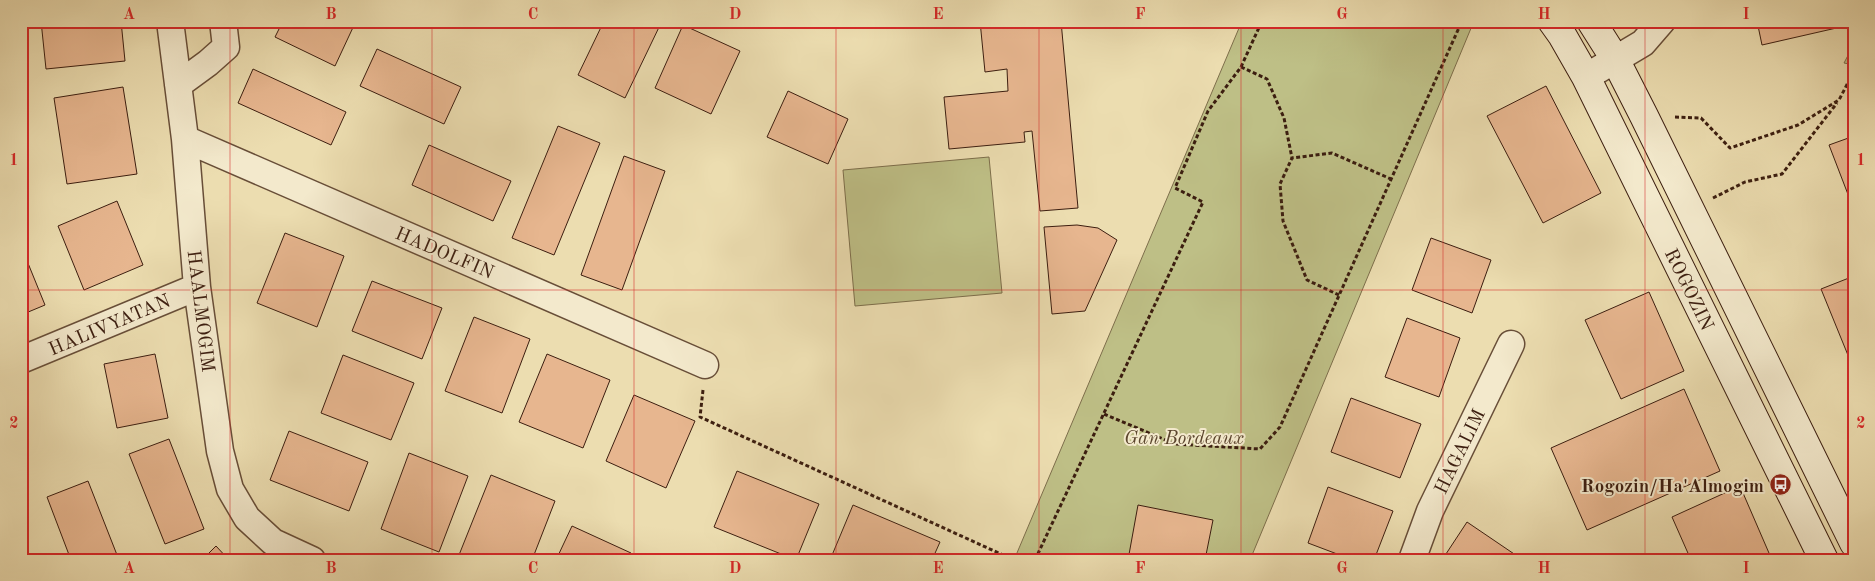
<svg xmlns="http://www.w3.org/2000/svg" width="1875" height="581" viewBox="0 0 1875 581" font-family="'Old Standard TT',serif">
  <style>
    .green { fill: #bebf86; stroke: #7d6e4b }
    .building { fill: #e7b68f; stroke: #3c1e10 }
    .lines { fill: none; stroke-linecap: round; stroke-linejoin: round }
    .street-casing { stroke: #684e38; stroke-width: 29 }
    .secondary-casing { stroke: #3c1e10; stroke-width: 30 }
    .path { stroke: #3c1e10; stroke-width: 3; stroke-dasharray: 4 2.5; stroke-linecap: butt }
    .street { stroke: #f3e9cc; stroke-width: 26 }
    .secondary { stroke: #f3e9cc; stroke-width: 28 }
    .grid { fill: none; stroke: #d62828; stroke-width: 1; stroke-opacity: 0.55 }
    .labels { text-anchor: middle; stroke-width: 4; stroke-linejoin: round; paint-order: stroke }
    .street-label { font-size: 19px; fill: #3c1e10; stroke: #f3e9cc }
    .park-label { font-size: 19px; font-style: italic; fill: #5c462e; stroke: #f3e9cc }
    .poi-label { font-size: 19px; font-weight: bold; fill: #3c1e10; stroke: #f3e9cc; text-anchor: end }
    .neatline { fill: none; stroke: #d62828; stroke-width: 2 }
    .grid-label { font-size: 16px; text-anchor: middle; font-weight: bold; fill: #d62828 }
  </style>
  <rect width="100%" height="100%" fill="#ecddb0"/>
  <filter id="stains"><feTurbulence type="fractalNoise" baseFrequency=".004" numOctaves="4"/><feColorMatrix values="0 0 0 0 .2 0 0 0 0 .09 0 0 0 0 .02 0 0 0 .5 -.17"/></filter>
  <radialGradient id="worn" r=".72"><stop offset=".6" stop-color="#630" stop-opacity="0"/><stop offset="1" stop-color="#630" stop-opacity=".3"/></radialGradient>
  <path class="green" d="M1242 21H1474L1250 560H1014Z
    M1854 44V65L1844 63Z
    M989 157 1002 293 855 306 843 170Z"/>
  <path class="building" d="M41 21H121L125 61 46 69Z
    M283 21H356L335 66 275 37Z
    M604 21H662L625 98 578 75Z
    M980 21H1061L1078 208 1040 211 1032 131 1024 132 1025 142 949 149 944 97 1008 91 1007 69 985 72Z
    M1757 21H1854V24L1762 45Z
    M683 25 740 51 711 114 655 88Z
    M377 49 461 87 444 124 360 86Z
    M253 69 346 112 331 145 238 103Z
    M1546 86 1601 193 1543 223 1487 116Z
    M123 87 137 174 67 184 54 98Z
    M788 91 848 119 828 164 767 137Z
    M558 126 600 143 554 255 512 238Z
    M1854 136V210L1829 145Z
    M429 145 511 181 493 221 412 185Z
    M624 156 665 171 622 290 581 275Z
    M117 201 143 265 84 290 58 226Z
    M1077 225 1098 228 1117 240 1085 311 1052 314 1044 227Z
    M285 233 344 256 317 327 257 303Z
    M1431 238 1491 260 1472 313 1412 290Z
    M21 246 45 305 21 315Z
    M1854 276V370L1821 289Z
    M372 281 442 308 422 359 352 331Z
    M1649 292 1684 371 1621 399 1585 320Z
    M474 317 530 339 502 413 445 391Z
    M1407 318 1460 338 1439 397 1385 377Z
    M155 354 168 418 117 428 104 364Z
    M547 354 610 380 583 448 519 422Z
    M343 355 414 383 391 440 321 413Z
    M1684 389 1720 471 1587 530 1551 448Z
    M634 395 695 421 666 488 606 461Z
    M1351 398 1421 424 1400 478 1331 452Z
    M289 431 368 462 349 511 270 480Z
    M169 439 204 529 165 544 129 454Z
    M409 453 468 476 439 552 381 529Z
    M737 471 819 504 796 560 714 527Z
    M491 475 555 501 532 560H457Z
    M88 481 119 560H71L47 497Z
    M1740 486 1772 560H1691L1672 517Z
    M1328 487 1393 511 1374 560H1353L1308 543Z
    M853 505 940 542 932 560H830Z
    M1138 505 1213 520 1205 560H1128Z
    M1467 522 1523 560H1442Z
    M572 526 631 553 628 560H556Z
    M216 546 229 560H202Z"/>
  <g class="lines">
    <defs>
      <path id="street" d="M170 21 185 139 197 287 220 451 230 489 247 518 273 542 312 560
        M1586 77 1643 43 1662 21
        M178 85 208 63 226 47 223 21
        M185 139 705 365
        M21 360 197 287
        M1412 560 1430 511 1511 344"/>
      <path id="secondary" d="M1552 21 1562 35 1586 77 1824 560
        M1591 21 1615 59 1644 116 1854 543"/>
    </defs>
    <use href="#street" class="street-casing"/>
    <use href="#secondary" class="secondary-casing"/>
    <path class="path" d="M1241 67 1267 79 1284 118 1292 158
      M1675 117 1701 118 1730 148 1798 125 1839 100 1854 71
      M1713 198 1745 182 1782 174 1837 103
      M1339 295 1307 280 1283 221 1280 184 1292 158 1332 153 1391 179
      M703 390 700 417 1014 560
      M1104 414 1175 444 1260 449 1280 427 1462 21
      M1035 560 1203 202 1175 188 1208 111 1241 67 1262 21"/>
    <use href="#street" class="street"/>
    <use href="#secondary" class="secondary"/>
  </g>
  <path class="grid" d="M230 21V560M432 21V560M634 21V560M836 21V560M1039 21V560M1241 21V560M1443 21V560M1645 21V560M21 290H1854"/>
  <defs>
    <symbol id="bus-disc" viewBox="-11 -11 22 22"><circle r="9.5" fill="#8f2418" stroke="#f3e9cc"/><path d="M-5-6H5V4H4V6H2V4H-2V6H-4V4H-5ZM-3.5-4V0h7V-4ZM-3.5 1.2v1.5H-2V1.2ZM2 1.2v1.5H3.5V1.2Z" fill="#fff"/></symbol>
  </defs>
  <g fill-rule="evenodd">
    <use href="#bus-disc" x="1768" y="472" width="25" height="25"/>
  </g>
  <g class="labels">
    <g class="street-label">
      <text transform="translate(445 252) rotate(23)" y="7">HADOLFIN</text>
      <text transform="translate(1690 289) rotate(64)" y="7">ROGOZIN</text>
      <text transform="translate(202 311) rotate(83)" y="7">HAALMOGIM</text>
      <text transform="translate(109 324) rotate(-23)" y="7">HALIVYATAN</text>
      <text transform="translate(1459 451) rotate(-64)" y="7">HAGALIM</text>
    </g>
    <g class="park-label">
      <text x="1184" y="444">Gan Bordeaux</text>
    </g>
    <g class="poi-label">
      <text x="1764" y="492">Rogozin/Ha'Almogim</text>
    </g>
  </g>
  <rect width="1875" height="581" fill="none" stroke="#ecddb0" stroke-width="55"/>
  <rect x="28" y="28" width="1820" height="526" class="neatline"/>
  <g class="grid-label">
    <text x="129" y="19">A</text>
    <text x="331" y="19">B</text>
    <text x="533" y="19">C</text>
    <text x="735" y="19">D</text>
    <text x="938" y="19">E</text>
    <text x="1140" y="19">F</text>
    <text x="1342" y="19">G</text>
    <text x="1544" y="19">H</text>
    <text x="1746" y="19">I</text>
    <text x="14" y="165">1</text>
    <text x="1861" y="165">1</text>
    <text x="14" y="428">2</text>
    <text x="1861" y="428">2</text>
    <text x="129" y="573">A</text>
    <text x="331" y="573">B</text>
    <text x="533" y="573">C</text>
    <text x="735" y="573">D</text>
    <text x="938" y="573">E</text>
    <text x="1140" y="573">F</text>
    <text x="1342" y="573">G</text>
    <text x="1544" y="573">H</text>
    <text x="1746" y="573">I</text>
  </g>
  <rect width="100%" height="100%" filter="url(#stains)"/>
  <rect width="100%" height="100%" fill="url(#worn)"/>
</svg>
